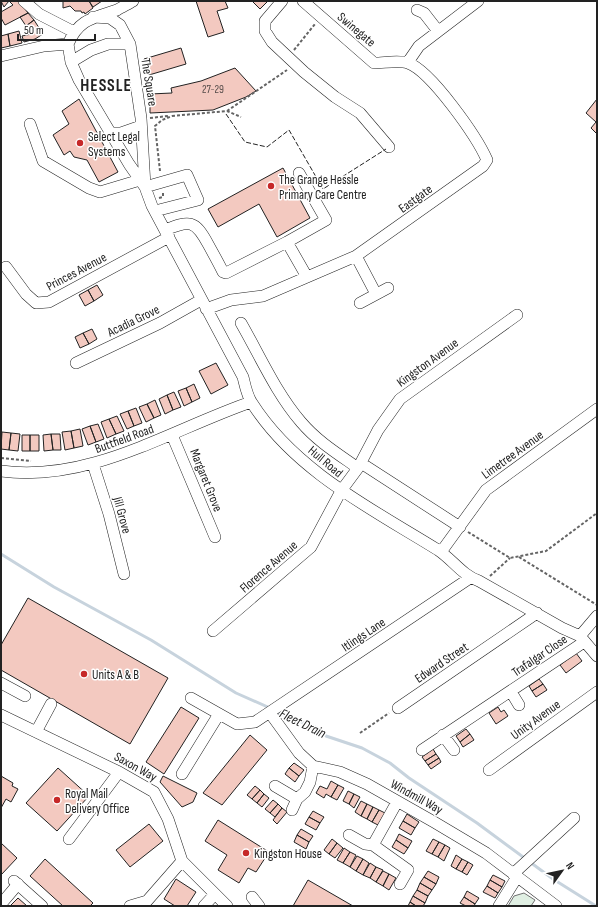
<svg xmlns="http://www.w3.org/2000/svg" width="598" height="907" viewBox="0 0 598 907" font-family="'Sofia Sans Condensed',sans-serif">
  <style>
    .green { fill: #e0efe3; stroke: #6f6f6f }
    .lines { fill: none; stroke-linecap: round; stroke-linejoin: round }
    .stream { stroke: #c7d3dd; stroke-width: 3 }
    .building { fill: #f3c9c0; stroke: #222 }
    .minor-casing { stroke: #222; stroke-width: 12 }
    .path { stroke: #646464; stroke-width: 2; stroke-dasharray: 3 2; stroke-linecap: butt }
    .minor { stroke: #fff; stroke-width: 11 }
    .fence { stroke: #222; stroke-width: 1; stroke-dasharray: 5 2; stroke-linecap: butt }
    .poi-dot { fill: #c62828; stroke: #fff; stroke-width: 1.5 }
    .labels { text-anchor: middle; stroke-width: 3; stroke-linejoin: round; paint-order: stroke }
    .number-label { font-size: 11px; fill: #564c4a }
    .street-label { font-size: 13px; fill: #222; stroke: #fff }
    .poi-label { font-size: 13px; fill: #222; stroke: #fff; text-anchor: start }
    .water-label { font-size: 14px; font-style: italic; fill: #222; stroke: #fff }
    .district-label { font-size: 17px; font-weight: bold; letter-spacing: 1px; fill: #222; stroke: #fff }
  </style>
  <rect width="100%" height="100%" fill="#fff"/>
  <path class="green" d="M524 893 535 900 531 906H508L514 896Z"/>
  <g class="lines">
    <path class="stream" d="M1 554 54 587 151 640 236 693 270 708
      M277 712 317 728 326 736 362 748 390 763 409 778 477 823 553 879 596 906"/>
  </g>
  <path class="building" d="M1 1H9L4 7Z
    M9 1H19L28 13 5 25 1 18V12L13 5Z
    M63 1H89L93 8 85 14 84 12 82 13 81 11H75L70 6 63 8Z
    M89 1H102L93 7Z
    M196 1H225L228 8 217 11 224 32 208 37Z
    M252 1H268L260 9Z
    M28 13 34 20 26 26 20 17Z
    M34 20 43 34 35 39 24 42 22 36 31 34 26 26Z
    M19 31 22 43 10 46 8 34Z
    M8 34 10 46 1 48V36Z
    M181 48 186 64 149 75 144 59Z
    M235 68 256 91 246 97 213 110 150 113V94L172 93 171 88 201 81Z
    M79 99 118 172 99 182 87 160 74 157 70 151 64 155 53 135 69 124 62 111Z
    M597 99V134L591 128 596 122 586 113Z
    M283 168 310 218 277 237 259 204 218 227 208 209Z
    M97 285 103 295 94 301 88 290Z
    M88 290 94 301 85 306 79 295Z
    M92 329 97 339 89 344 83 333Z
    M83 333 89 344 80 348 75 337Z
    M216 363 228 385 211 394 199 371Z
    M194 384 200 398 192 402 186 388Z
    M186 388 192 402 184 406 178 391Z
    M174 392 181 407 173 410 167 395Z
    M167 395 173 410 165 414 159 399Z
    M155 400 161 415 154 418 147 404Z
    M147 404 154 418 146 422 139 407Z
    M136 408 142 423 134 426 128 411Z
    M128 411 134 426 127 429 120 414Z
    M117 416 124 431 116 434 109 419Z
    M109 419 116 434 107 438 101 422Z
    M98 424 104 439 96 442 90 426Z
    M90 426 96 442 88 445 82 429Z
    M80 429 83 446 74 448 71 431Z
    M71 431 74 448 65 450 62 432Z
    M2 432 11 433 9 450 1 449Z
    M11 433 20 434 18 451 9 450Z
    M51 434 53 450 44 451 43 435Z
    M51 434H60L61 450H53Z
    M22 435H30V451H22Z
    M30 435H39V451H30Z
    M28 598 168 678 130 744 1 670V645Z
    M576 653 582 661 566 673 560 665Z
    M539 679 543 684 532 691 529 686Z
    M543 684 547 690 536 697 532 691Z
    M181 707 199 718 164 774 146 762Z
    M498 707 501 712 504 710 508 716 496 724 489 713Z
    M466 729 470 734 460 742 456 736Z
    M470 734 474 740 463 747 460 742Z
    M250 735 267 750 222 805 203 793Z
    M433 749 436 754 425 761 422 757Z
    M436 754 439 758 428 765 425 761Z
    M439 758 441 762 431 769 428 765Z
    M294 763 304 770 299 776 289 768Z
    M58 768 89 796 57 831 26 803Z
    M289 768 299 776 295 782 285 774Z
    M1 776 13 783 12 786 18 789 11 802 6 799 1 808Z
    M163 776 197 793 193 802 182 807 160 782Z
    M331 781 338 785 331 797 326 794 324 798 316 793 320 786 327 789Z
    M338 785 344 788 337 800 331 797Z
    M255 786 260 790 252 799 247 795Z
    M260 790 264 794 257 803 252 799Z
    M348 791 354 794 349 804 343 801Z
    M264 794 269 798 262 807 257 803Z
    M354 794 360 797 354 808 349 804Z
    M273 800 278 804 270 813 265 809Z
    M361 801 367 804 361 816 355 812Z
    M278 804 282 808 275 817 270 813Z
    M367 804 373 807 367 819 361 816Z
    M373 807 379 810 372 822 367 819Z
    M282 808 287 812 277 824 273 820Z
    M379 810 385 813 378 825 372 822Z
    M313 811 324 817 320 823 309 817Z
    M407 814 419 822 415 828 403 821Z
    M309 817 320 823 316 830 305 824Z
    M218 820 269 852 256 872 248 868 239 883 218 870 227 855 205 841Z
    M403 821 415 828 411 835 399 828Z
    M149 824 163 841 130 867 116 850Z
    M301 829 313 836 309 842 297 835Z
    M399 834 412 841 408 848 396 840Z
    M297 835 309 842 306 849 294 842Z
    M332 839 337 843 329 854 324 850Z
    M433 839 439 842 432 854 426 851Z
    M396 840 408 848 404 854 392 847Z
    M439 842 445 845 438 857 432 854Z
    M1 843 17 858 1 875Z
    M337 843 343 848 335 858 329 854Z
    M445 845 450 848 444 861 438 857Z
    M344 848 350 852 343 863 337 860Z
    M350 852 356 855 350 867 343 863Z
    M456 855 462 859 456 869 451 866Z
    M357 856 363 859 356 871 350 867Z
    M45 859 93 903 90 906H63L30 876Z
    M363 859 369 863 363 875 356 871Z
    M462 859 468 862 462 872 456 869Z
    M468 862 473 865 467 875 462 872Z
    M370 863 376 867 370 878 363 875Z
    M376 867 383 870 376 882 370 878Z
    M383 871 389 874 383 886 376 882Z
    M428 871 439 877 436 884 424 877Z
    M389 874 396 878 389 890 383 886Z
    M493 875 505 881 502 887 490 880Z
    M424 877 436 884 432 890 420 883Z
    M176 879 196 892 187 906H175L164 899Z
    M308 880 353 906H293Z
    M490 880 502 887 498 893 487 886Z
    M420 883 432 890 428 896 417 890Z
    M487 886 498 893 495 898 483 892Z
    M417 890 428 896 425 903 413 896Z
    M467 891 479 898 475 904 464 897Z
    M413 896 425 903 423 906H416L410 902Z
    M464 897 475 904 474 906H466L460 903Z
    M18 898 27 906H10Z
    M410 902 416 906H408Z"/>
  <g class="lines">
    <defs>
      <path id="minor" d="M24 1 39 14 74 32
        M282 1 265 21V31L272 42 304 72 335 97 360 113 389 147
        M417 10 424 13 438 31
        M93 17 110 18 120 25 130 44 141 118 145 186
        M68 44 71 62 79 80 129 164 145 187 152 206 243 377C245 385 247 396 252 403 295 471 372 509 438 550 453 560 462 575 479 581L562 628 580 636 597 656
        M68 44C79 19 93 18 117 10 122 7 128 4 133 1
        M1 56 44 46 68 44
        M71 62 91 50 108 44H130
        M408 62 419 46 478 1
        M30 124 43 161 89 188 100 192 140 180
        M110 133H121L141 126
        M145 187 187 175 198 200 155 211
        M165 230C190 220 195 220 208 244 213 253 218 262 223 272L226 273 287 242 307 277
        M287 242 326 220 299 173
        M356 256 376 294
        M6 267 26 294 36 303 49 302 169 237
        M360 303 388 288
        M206 309 231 300 263 296 356 256 483 166 487 160C477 137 431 71 408 63 399 60 384 63 374 63L303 1
        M241 323C260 356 276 393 301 422 317 441 338 454 358 468
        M76 363 160 323 201 300
        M172 435 215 537
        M361 463 460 527
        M93 464 109 514 124 574
        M1 471C90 483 170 430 251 402
        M441 552 486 490 597 409
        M213 631 311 547 341 491 358 468 378 430 400 399 517 315
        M580 636 597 616
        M1 683 25 696
        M511 692 519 705
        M191 698 237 724 255 722 470 578
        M398 708 537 613
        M270 713 299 753 313 766 340 772 367 784 434 822 486 853 556 906
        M1 715 119 772 154 792 168 819 182 861 227 906
        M36 732 51 704
        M443 735 454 750
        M422 750 584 642
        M489 770 597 692
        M182 774 219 714
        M275 786 297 799
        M292 810 297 799 305 792 310 782 313 766
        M349 835 365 844 373 845 408 870 400 884
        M69 839 119 772
        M373 845 397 802
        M513 874 574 818
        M14 881 42 906
        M252 897 259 906
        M1 904 18 884
        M130 906 147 901 182 861
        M204 906 215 894
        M499 906 517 877"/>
    </defs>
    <use href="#minor" class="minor-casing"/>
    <path class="path" d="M294 50 315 24
      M227 111 287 70
      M172 116 227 111 241 117
      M150 118 168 116
      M160 171 155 126 162 120 172 116
      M159 198 163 197V192
      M1 458 31 461
      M468 532 510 558 546 551 597 513
      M519 557 597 605
      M490 576 510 558
      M360 733 389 713"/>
    <use href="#minor" class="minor"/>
    <path class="fence" d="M226 114 245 142 267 147 289 130 323 189 386 149"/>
  </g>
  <g class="poi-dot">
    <circle cx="80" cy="143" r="4"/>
    <circle cx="271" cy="186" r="4"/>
    <circle cx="84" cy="674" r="4"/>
    <circle cx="57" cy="800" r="4"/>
    <circle cx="246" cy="853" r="4"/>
  </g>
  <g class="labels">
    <g class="number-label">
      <text x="213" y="93">27-29</text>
    </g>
    <g class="street-label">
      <text transform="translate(357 29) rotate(40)" y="5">Swinegate</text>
      <text transform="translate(150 82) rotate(81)" y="5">The Square</text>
      <text transform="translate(415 198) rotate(-36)" y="5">Eastgate</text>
      <text transform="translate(76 271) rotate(-28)" y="5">Princes Avenue</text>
      <text transform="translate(133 320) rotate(-26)" y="5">Acadia Grove</text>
      <text transform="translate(427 362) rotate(-36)" y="5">Kingston Avenue</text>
      <text transform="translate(124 438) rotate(-20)" y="5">Buttfield Road</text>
      <text transform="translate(512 454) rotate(-36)" y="5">Limetree Avenue</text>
      <text transform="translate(326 461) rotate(40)" y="5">Hull Road</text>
      <text transform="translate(207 480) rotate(68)" y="5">Margaret Grove</text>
      <text transform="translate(123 515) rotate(75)" y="5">Jill Grove</text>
      <text transform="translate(268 566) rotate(-41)" y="5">Florence Avenue</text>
      <text transform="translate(363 634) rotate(-34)" y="5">Itlings Lane</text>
      <text transform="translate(539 655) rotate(-34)" y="5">Trafalgar Close</text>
      <text transform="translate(441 662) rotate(-34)" y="5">Edward Street</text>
      <text transform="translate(535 719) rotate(-36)" y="5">Unity Avenue</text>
      <text transform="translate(136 766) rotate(29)" y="5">Saxon Way</text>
      <text transform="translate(417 796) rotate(29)" y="5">Windmill Way</text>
    </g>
    <g class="poi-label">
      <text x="88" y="141">Select Legal<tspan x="88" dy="15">Systems</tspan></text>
      <text x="279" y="184">The Grange Hessle<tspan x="279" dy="15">Primary Care Centre</tspan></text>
      <text x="92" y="679">Units A &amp; B</text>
      <text x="65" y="798">Royal Mail<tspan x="65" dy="15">Delivery Office</tspan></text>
      <text x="254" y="858">Kingston House</text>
    </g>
    <g class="water-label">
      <text transform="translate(303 723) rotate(26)" y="5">Fleet Drain</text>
    </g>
    <g class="district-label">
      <text x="106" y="91">HESSLE</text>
    </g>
  </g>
  <rect width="598" height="907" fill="none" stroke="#222222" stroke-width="4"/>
  <g transform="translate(562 871) rotate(57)" stroke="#ffffff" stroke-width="3" paint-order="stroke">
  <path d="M0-3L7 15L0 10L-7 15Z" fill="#222222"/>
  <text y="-6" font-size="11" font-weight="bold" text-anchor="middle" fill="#222222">N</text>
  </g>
  <path d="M18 34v6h77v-6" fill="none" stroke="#222222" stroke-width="2"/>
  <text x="24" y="34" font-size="12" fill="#222222" stroke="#ffffff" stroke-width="3" paint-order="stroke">50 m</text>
</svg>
